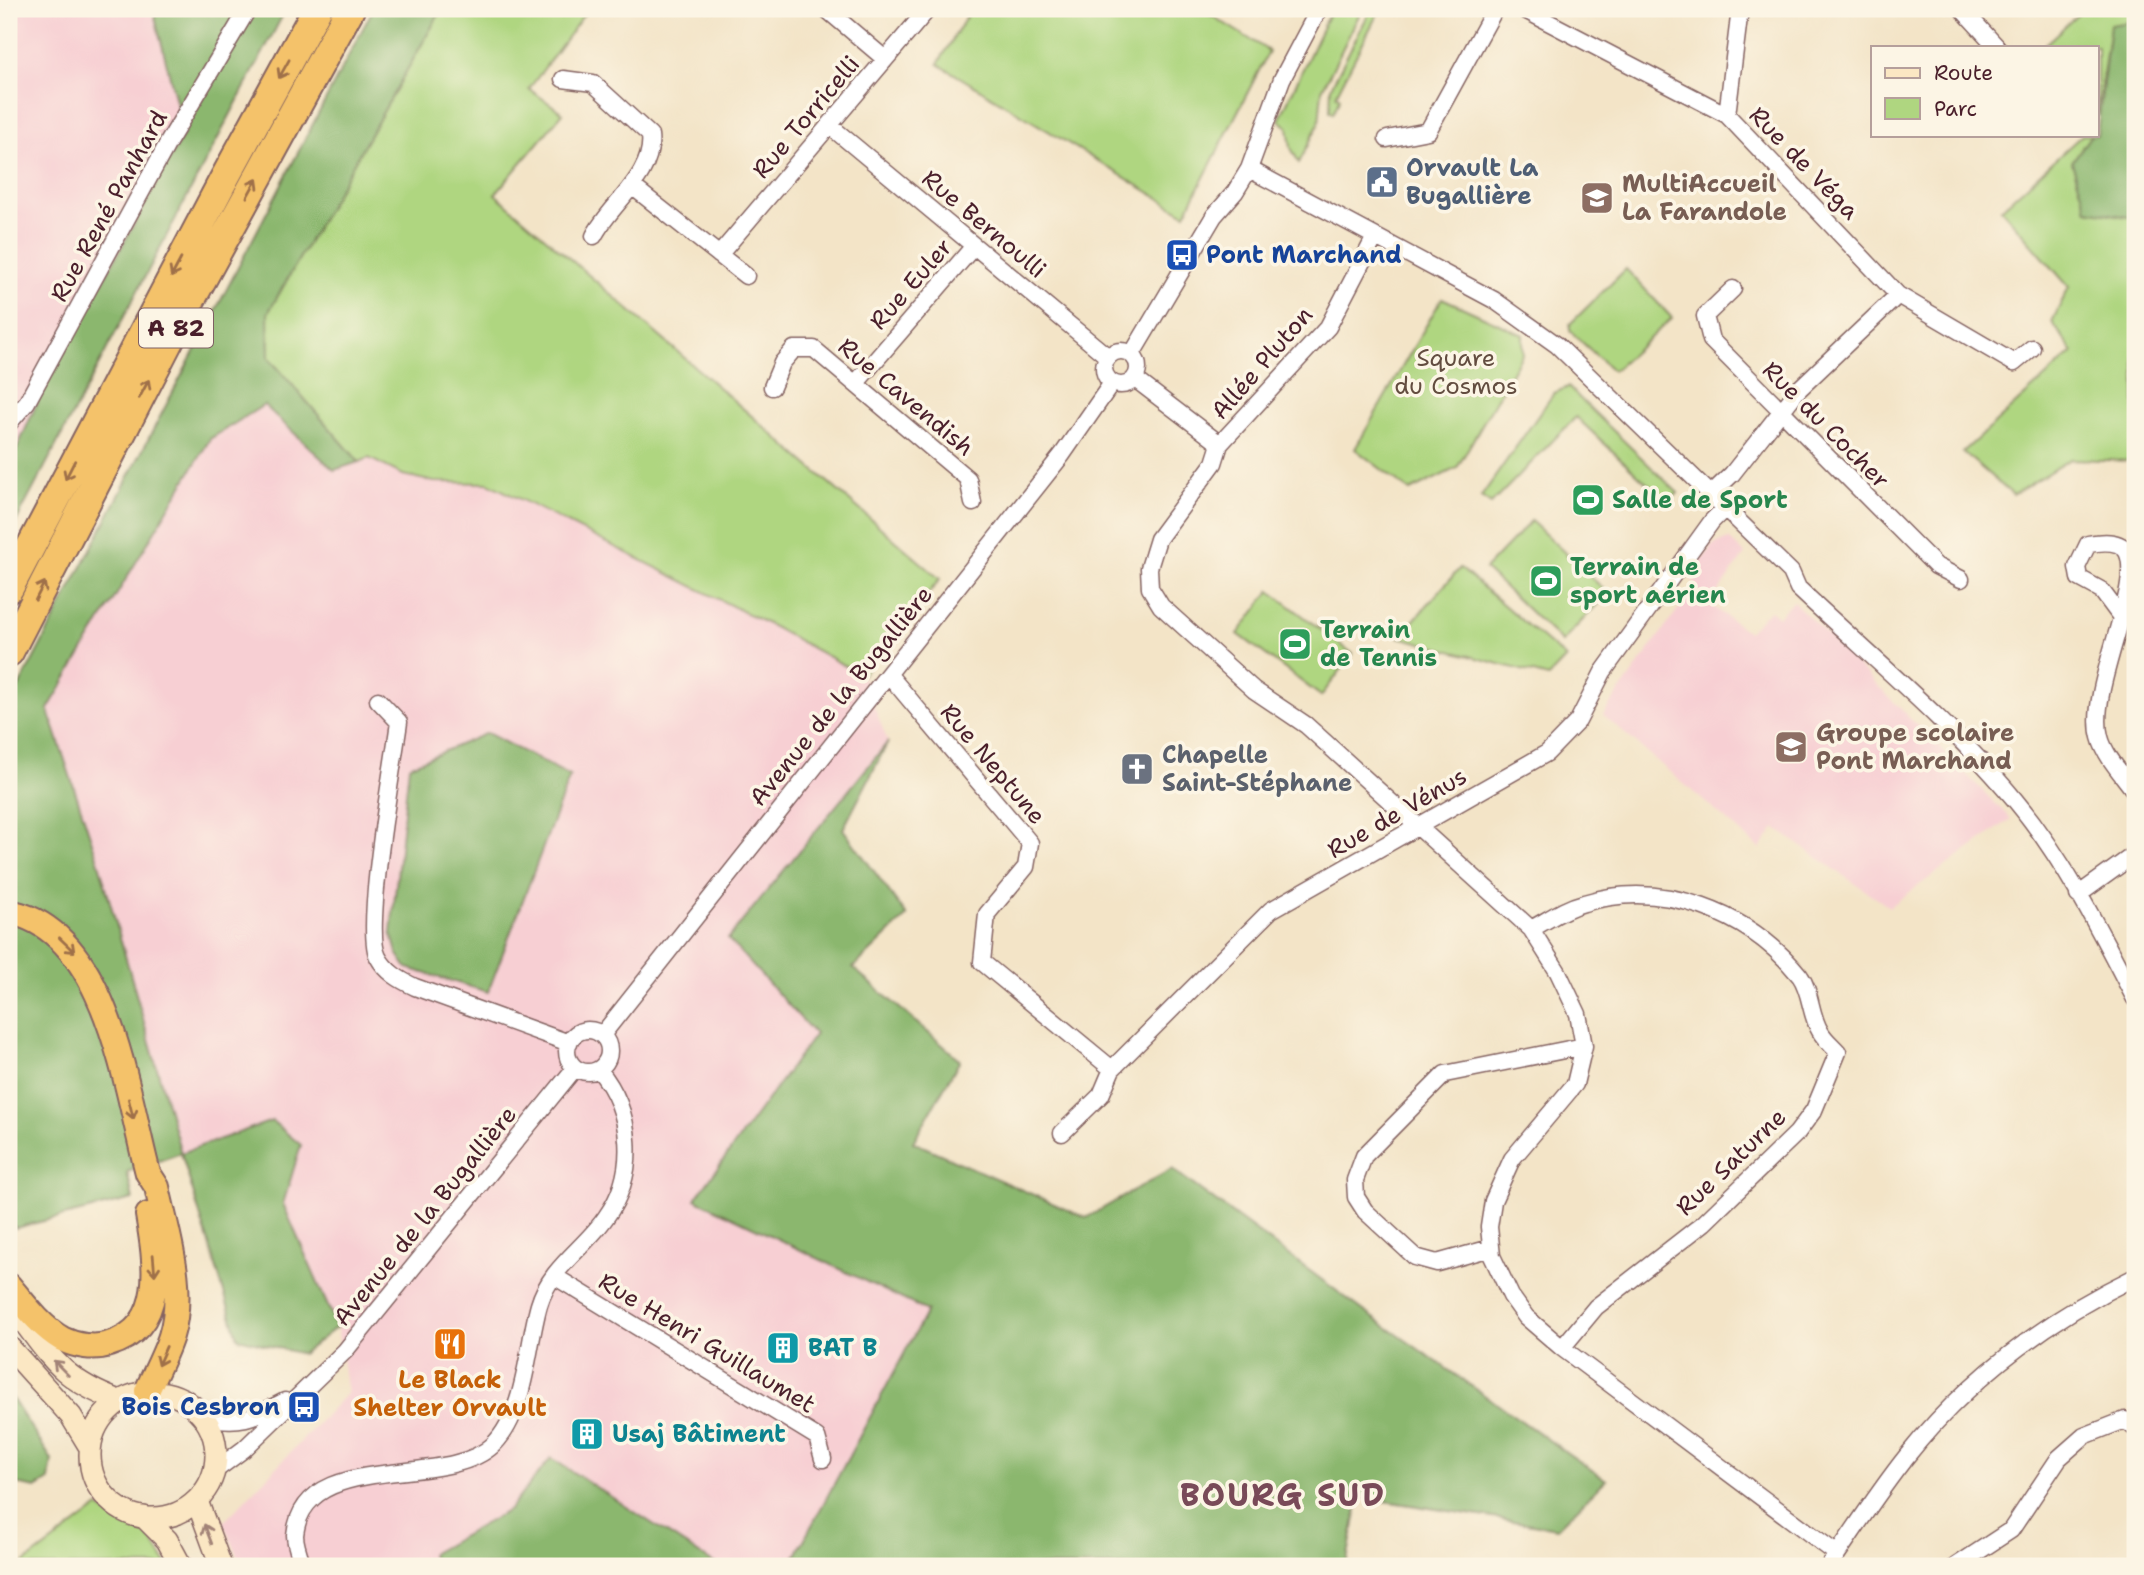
<svg xmlns="http://www.w3.org/2000/svg" width="2144" height="1575" viewBox="0 0 2144 1575" font-family="'Shantell Sans',sans-serif">
  <style>
    .built { fill: #f7cfd3 }
    .green { fill: #afd680; stroke: #7c7a56; stroke-width: 2 }
    .forest { fill: #8bb76e; stroke: #6a6b4c; stroke-width: 2 }
    .lines { fill: none; stroke-linecap: round; stroke-linejoin: round }
    .minor-casing { stroke: #856462; stroke-width: 19 }
    .secondary-casing { stroke: #856462; stroke-width: 24 }
    .trunk-casing { stroke: #856462; stroke-width: 28 }
    .motorway-casing { stroke: #856462; stroke-width: 32 }
    .minor { stroke: #fff; stroke-width: 16 }
    .secondary { stroke: #fbe7c3; stroke-width: 21 }
    .trunk { stroke: #f4c26a; stroke-width: 24 }
    .motorway { stroke: #f4c26a; stroke-width: 28 }
    .oneway { stroke: #9f704a }
    .oneway2 { stroke: #a28377 }
    .labels { text-anchor: middle; stroke-width: 7; stroke-linejoin: round; paint-order: stroke }
    .shield { fill: #fcf5e5; stroke: #7f5f63; stroke-width: 2 }
    .shield-label { font-size: 23px; font-weight: bold; fill: #4a1f2b }
    .street-label { font-size: 24px; fill: #4a1f2b; stroke: #fcf5e5 }
    .service-label { font-size: 24px; font-weight: bold; fill: #4e5e75; stroke: #fcf5e5; text-anchor: start }
    .education-label { font-size: 24px; font-weight: bold; fill: #785e54; stroke: #fcf5e5; text-anchor: start }
    .transit-label { font-size: 24px; font-weight: bold; fill: #164399; stroke: #fcf5e5; text-anchor: start }
    .park-label { font-size: 24px; fill: #634d40; stroke: #fcf5e5 }
    .leisure-label { font-size: 24px; font-weight: bold; fill: #27864d; stroke: #fcf5e5; text-anchor: start }
    .worship-label { font-size: 24px; font-weight: bold; fill: #5b616d; stroke: #fcf5e5; text-anchor: start }
    .culture-label { font-size: 24px; font-weight: bold; fill: #0d838f; stroke: #fcf5e5; text-anchor: start }
    .food-label { font-size: 24px; font-weight: bold; fill: #c56008; stroke: #fcf5e5 }
    .district-label { font-size: 32px; font-weight: bold; letter-spacing: 2px; fill: #794a58; stroke: #fcf5e5 }
  </style>
  <rect width="100%" height="100%" fill="#fcf5e5"/>
  <filter id="ink" filterUnits="userSpaceOnUse"><feTurbulence type="fractalNoise" baseFrequency=".0143" numOctaves="2"/><feDisplacementMap in="SourceGraphic" scale="14" xChannelSelector="R" yChannelSelector="G"/><feConvolveMatrix kernelMatrix="1 2 1 2 8 2 1 2 1" color-interpolation-filters="sRGB"/></filter>
  <filter id="wash" filterUnits="userSpaceOnUse"><feTurbulence type="fractalNoise" baseFrequency=".00686" numOctaves="4" result="noise"/><feDisplacementMap in="SourceGraphic" scale="28" xChannelSelector="R" yChannelSelector="G"/><feGaussianBlur stdDeviation="1.57" result="paint"/><feColorMatrix in="noise" values="0 0 0 0 0 0 0 0 0 0 0 0 0 0 0 0 0 1.4 0 .05"/><feComposite in="paint" operator="in"/></filter>
  <g filter="url(#wash)">
    <rect width="100%" height="100%" fill="#f3e4c7"/>
    <path class="built" d="M9 9H153L184 133 40 396 9 467Z
      M264 404 334 470 369 458 403 475 434 482 488 483 766 623 862 675 888 742 728 939 815 1034 696 1199 928 1311 790 1566H718L551 1459 509 1510 431 1554 434 1566H243L223 1523 347 1393 337 1327 283 1204 301 1145 272 1121 181 1153 99 863 48 709 210 439Z
      M1729 539 1745 554 1709 604 1748 632 1770 610 1778 617 1793 601 2011 819 1889 907 1775 828 1760 849 1603 715 1696 584 1689 577 1714 544Z"/>
    <path class="green" d="M442 9H588L529 89 563 113 495 194 940 579 862 675 766 623 488 483 434 482 403 475 369 458 359 462 269 358 268 313Z
      M971 9H1201L1269 51 1185 214 938 64Z
      M1331 9H1362L1322 90 1319 123 1299 163 1291 148 1288 127 1279 120Z
      M1371 9H1380L1336 95 1340 98 1333 113 1330 111 1331 87Z
      M2084 9H2135V21L2110 26 2097 116V47H2042Z
      M2082 135H2091L2072 162 2087 209 2135 218V461L2070 459 2013 495 1963 452 2073 352 2052 322 2069 287 2001 209Z
      M1626 269 1672 318 1613 371 1570 331V324Z
      M1442 298 1523 335V353L1457 468 1410 491 1355 449Z
      M1568 387 1678 493 1668 503 1576 417 1491 504 1481 497 1554 393Z
      M1531 521 1608 593 1562 642 1485 569Z
      M1460 568 1566 658 1548 677 1399 637Z
      M1270 591 1353 654 1321 696 1238 634Z
      M99 1507 114 1519 147 1533 168 1566H20Z"/>
    <path class="forest" d="M153 9H286L9 535V467L40 396 184 133Z
      M373 9H442L268 313 269 358 359 462 334 470 264 405 210 439 48 709 99 863 181 1153 272 1121 301 1145 283 1204 337 1327 302 1354 238 1338 181 1153 127 1172 133 1199 15 1228 9 1219V706Z
      M2135 21V218L2087 210 2072 162 2091 135H2097L2110 25Z
      M487 733 570 776 488 992 407 968 397 953 391 932 409 766Z
      M888 742 843 829 907 916 853 968 960 1060 913 1142 1086 1218 1172 1169 1364 1311 1606 1480 1557 1528 1359 1497 1346 1566H790L927 1311 695 1199 815 1034 728 939Z
      M9 1394 52 1460 49 1480 36 1488 9 1483Z
      M551 1458 718 1566H434L431 1554 509 1510Z"/>
  </g>
  <g filter="url(#ink)">
    <g class="lines">
      <defs>
        <path id="minor" d="M826 9 885 59
          M1523 9 1727 115 1898 295 2014 363 2032 348
          M1962 9 1997 47
          M563 79 593 83 650 135C655 175 610 204 594 236
          M1727 115 1740 9
          M830 126 1108 357
          M1387 139 1428 131 1495 9
          M1249 169 1494 300 1557 345 1791 572 1798 588C1871 657 1950 722 2015 800 2064 859 2100 931 2135 999
          M632 186 746 276
          M719 255 928 9
          M1733 289 1705 316 1711 340 1936 566 1961 579
          M1104 368a17 17 0 1 1 34 0a17 17 0 1 1-34 0Z
          M1132 354 1214 216 1235 192 1249 169 1282 79 1319 9
          M1135 379 1220 444 1214 463 1158 539 1149 568 1150 588 1161 606 1254 690 1306 725 1531 929 1558 972 1578 1014 1584 1046 1575 1084 1512 1159 1493 1201 1489 1227 1492 1256 1511 1296 1526 1317 1562 1348 1837 1554
          M856 383 974 246
          M772 387 782 363 794 349H814L968 479 973 503
          M9 423 27 402 169 141 248 9
          M1220 444 1328 327 1375 237
          M1711 494 1732 474 1798 390 1898 295
          M2121 617 2101 590 2079 578 2077 567 2088 544C2100 542 2120 539 2127 552 2144 586 2087 690 2100 737 2105 757 2124 776 2135 792
          M889 675 1030 843 1026 867 987 914 982 962 1112 1069
          M378 700 399 722C394 761 363 929 378 957 386 972 400 980 415 987L569 1043
          M2078 895 2135 854
          M1531 929C1548 920 1564 908 1584 903 1662 879 1749 912 1800 976 1811 991 1810 1015 1820 1031 1824 1039 1832 1045 1838 1052L1814 1110 1797 1133 1704 1223 1596 1307 1562 1348
          M567 1051a21 21 0 1 1 42 0a21 21 0 1 1-42 0Z
          M602 1035 1062 455 1112 383
          M1062 1133 1101 1095 1112 1069 1271 910 1547 753 1578 721 1603 672 1712 521 1725 508
          M1491 1248 1437 1263 1415 1257 1365 1211 1356 1197 1355 1180 1364 1156 1445 1074 1584 1046
          M554 1276 817 1437 823 1459
          M203 1416C238 1425 253 1418 285 1401
          M217 1469 244 1449 345 1351 575 1068
          M303 1566C300 1557 295 1545 295 1535 304 1447 445 1491 493 1445 526 1413 527 1346 539 1305 550 1267 585 1248 606 1217 638 1173 633 1111 599 1070
          M1829 1566C1854 1530 1878 1492 1906 1457 1968 1379 2046 1320 2135 1277
          M1956 1566 2011 1530 2059 1458 2084 1436 2125 1420 2135 1428"/>
        <path id="secondary" d="M11 1305C49 1354 59 1379 119 1401
          M9 1347 71 1416 88 1444
          M90 1455a63 63 0 1 1 126 0a63 63 0 1 1-126 0Z
          M197 1501 221 1566
          M144 1517 167 1540 181 1566"/>
        <path id="trunk" d="M9 912C108 930 126 1091 148 1173L157 1187C167 1235 186 1287 171 1336 165 1355 155 1373 147 1391
          M9 1286C24 1304 41 1327 62 1339 76 1346 94 1349 109 1344 167 1327 156 1262 148 1215"/>
        <path id="motorway" d="M9 588 223 181 317 9
          M9 652 177 325 350 9"/>
      </defs>
      <use href="#minor" class="minor-casing"/>
      <use href="#secondary" class="secondary-casing"/>
      <use href="#trunk" class="trunk-casing"/>
      <use href="#motorway" class="motorway-casing"/>
      <use href="#minor" class="minor"/>
      <use href="#secondary" class="secondary"/>
      <use href="#trunk" class="trunk"/>
      <use href="#motorway" class="motorway"/>
    </g>
    <defs><path id="oneway-shaft" d="M-6 0H5M1.5-3L5.5 0L1.5 3" fill="none" stroke-width="1.6" stroke-linecap="round" stroke-linejoin="round" transform="scale(1.75)"/></defs>
    <g class="oneway">
      <use href="#oneway-shaft" transform="translate(284 69) rotate(119)"/>
      <use href="#oneway-shaft" transform="translate(252 188) rotate(-61)"/>
      <use href="#oneway-shaft" transform="translate(176 268) rotate(118)"/>
      <use href="#oneway-shaft" transform="translate(144 389) rotate(-62)"/>
      <use href="#oneway-shaft" transform="translate(70 470) rotate(117)"/>
      <use href="#oneway-shaft" transform="translate(40 591) rotate(-63)"/>
      <use href="#oneway-shaft" transform="translate(67 945) rotate(44)"/>
      <use href="#oneway-shaft" transform="translate(131 1109) rotate(76)"/>
      <use href="#oneway-shaft" transform="translate(154 1265) rotate(85)"/>
      <use href="#oneway-shaft" transform="translate(162 1356) rotate(114)"/>
    </g>
    <g class="oneway2">
      <use href="#oneway-shaft" transform="translate(61 1368) rotate(-135)"/>
      <use href="#oneway-shaft" transform="translate(208 1534) rotate(-111)"/>
    </g>
  </g>
  <defs>
    <symbol id="civic-square" viewBox="-11 -11 22 22"><rect x="-9" y="-9" width="18" height="18" rx="4" fill="#5c6f8a" stroke="#fcf5e5"/><path d="M-.6-6.5H3V-4.5H.6V-3L4-1V1h2V6H-6V1h2V-1L-.6-3ZM-1.2 2.5V6h2.4V2.5Z" fill="#fff"/></symbol>
    <symbol id="school-square" viewBox="-11 -11 22 22"><rect x="-9" y="-9" width="18" height="18" rx="4" fill="#8d6e63" stroke="#fcf5e5"/><path d="M0-5L7-2L0 1L-7-2ZM-4 1L0 2.5L4 1V4Q0 6-4 4Z" fill="#fff"/></symbol>
    <symbol id="bus-square" viewBox="-11 -11 22 22"><rect x="-9" y="-9" width="18" height="18" rx="4" fill="#1a4fb4" stroke="#fcf5e5"/><path d="M-5-6H5V4H4V6H2V4H-2V6H-4V4H-5ZM-3.5-4V0h7V-4ZM-3.5 1.2v1.5H-2V1.2ZM2 1.2v1.5H3.5V1.2Z" fill="#fff"/></symbol>
    <symbol id="stadium-square" viewBox="-11 -11 22 22"><rect x="-9" y="-9" width="18" height="18" rx="4" fill="#2e9e5b" stroke="#fcf5e5"/><path d="M0-5a6.5 5 0 1 0 0 10a6.5 5 0 1 0 0-10ZM-3.5-1.8h7v3.6h-7Z" fill="#fff"/></symbol>
    <symbol id="church-square" viewBox="-11 -11 22 22"><rect x="-9" y="-9" width="18" height="18" rx="4" fill="#6b7280" stroke="#fcf5e5"/><path d="M-1.2-6h2.4v3.5h3.3v2.4h-3.3V6h-2.4V-.1h-3.3v-2.4h3.3Z" fill="#fff"/></symbol>
    <symbol id="restaurant-square" viewBox="-11 -11 22 22"><rect x="-9" y="-9" width="18" height="18" rx="4" fill="#e8710a" stroke="#fcf5e5"/><path d="M-5-6h1v4h1v-4h1v4h1v-4h1v5L-1.5 .5V6h-2V.5L-5-1ZM5-6V6H3V1.5H1.5Q1.5-4 5-6Z" fill="#fff"/></symbol>
    <symbol id="building-square" viewBox="-11 -11 22 22"><rect x="-9" y="-9" width="18" height="18" rx="4" fill="#0f9aa8" stroke="#fcf5e5"/><path d="M-4-6H4V6H1V3H-1V6H-4ZM-2.5-4.3h1.7v1.8h-1.7ZM.8-4.3h1.7v1.8H.8ZM-2.5-1h1.7V.8h-1.7ZM.8-1h1.7V.8H.8Z" fill="#fff"/></symbol>
  </defs>
  <g fill-rule="evenodd">
    <use href="#civic-square" x="1363" y="163" width="38" height="38"/>
    <use href="#school-square" x="1578" y="179" width="38" height="38"/>
    <use href="#bus-square" x="1163" y="236" width="38" height="38"/>
    <use href="#stadium-square" x="1569" y="481" width="38" height="38"/>
    <use href="#stadium-square" x="1527" y="562" width="38" height="38"/>
    <use href="#stadium-square" x="1276" y="625" width="38" height="38"/>
    <use href="#school-square" x="1772" y="728" width="38" height="38"/>
    <use href="#church-square" x="1118" y="750" width="38" height="38"/>
    <use href="#restaurant-square" x="431" y="1325" width="38" height="38"/>
    <use href="#building-square" x="764" y="1329" width="38" height="38"/>
    <use href="#bus-square" x="285" y="1388" width="38" height="38"/>
    <use href="#building-square" x="568" y="1415" width="38" height="38"/>
  </g>
  <g class="labels">
    <rect class="shield" x="139" y="308.5" width="74" height="39" rx="5"/>
    <g class="shield-label">
      <text x="176" y="336">A 82</text>
    </g>
    <g class="street-label">
      <text transform="translate(806 117) rotate(-50)" y="8">Rue Torricelli</text>
      <text transform="translate(1804 163) rotate(46)" y="8">Rue de Véga</text>
      <text transform="translate(109 206) rotate(-61)" y="8">Rue René Panhard</text>
      <text transform="translate(984 224) rotate(40)" y="8">Rue Bernoulli</text>
      <text transform="translate(911 284) rotate(-49)" y="8">Rue Euler</text>
      <text transform="translate(1262 363) rotate(-49)" y="8">Allée Pluton</text>
      <text transform="translate(906 397) rotate(40)" y="8">Rue Cavendish</text>
      <text transform="translate(1826 425) rotate(45)" y="8">Rue du Cocher</text>
      <text transform="translate(841 696) rotate(-51)" y="8">Avenue de la Bugallière</text>
      <text transform="translate(993 764) rotate(50)" y="8">Rue Neptune</text>
      <text transform="translate(1397 813) rotate(-30)" y="8">Rue de Vénus</text>
      <text transform="translate(1731 1162) rotate(-44)" y="8">Rue Saturne</text>
      <text transform="translate(425 1216) rotate(-51)" y="8">Avenue de la Bugallière</text>
      <text transform="translate(707 1343) rotate(31)" y="8">Rue Henri Guillaumet</text>
    </g>
    <g class="service-label">
      <text x="1406" y="176">Orvault La<tspan x="1406" dy="28">Bugallière</tspan></text>
    </g>
    <g class="education-label">
      <text x="1622" y="192">MultiAccueil<tspan x="1622" dy="28">La Farandole</tspan></text>
      <text x="1816" y="741">Groupe scolaire<tspan x="1816" dy="28">Pont Marchand</tspan></text>
    </g>
    <g class="transit-label">
      <text x="1206" y="263">Pont Marchand</text>
      <text x="280" y="1415" text-anchor="end">Bois Cesbron</text>
    </g>
    <g class="park-label">
      <text x="1456" y="366">Square<tspan x="1456" dy="28">du Cosmos</tspan></text>
    </g>
    <g class="leisure-label">
      <text x="1612" y="508">Salle de Sport</text>
      <text x="1570" y="575">Terrain de<tspan x="1570" dy="28">sport aérien</tspan></text>
      <text x="1320" y="638">Terrain<tspan x="1320" dy="28">de Tennis</tspan></text>
    </g>
    <g class="worship-label">
      <text x="1162" y="763">Chapelle<tspan x="1162" dy="28">Saint-Stéphane</tspan></text>
    </g>
    <g class="culture-label">
      <text x="808" y="1356">BAT B</text>
      <text x="612" y="1442">Usaj Bâtiment</text>
    </g>
    <g class="food-label">
      <text x="450" y="1388">Le Black<tspan x="450" dy="28">Shelter Orvault</tspan></text>
    </g>
    <g class="district-label">
      <text x="1283" y="1506">BOURG SUD</text>
    </g>
  </g>
  <rect width="2144" height="1575" fill="none" stroke="#fcf5e5" stroke-width="35"/>
  <rect x="1871" y="46" width="228" height="91" fill="#fcf5e5" stroke="#b59f9b" stroke-width="2"/>
  <rect x="1885" y="68" width="35" height="10" fill="#fbe7c3" stroke="#b59f9b" stroke-width="2"/>
  <text x="1934" y="80" font-size="21" fill="#4a1f2b">Route</text>
  <rect x="1885" y="98" width="35" height="21" fill="#afd680" stroke="#b59f9b" stroke-width="2"/>
  <text x="1934" y="116" font-size="21" fill="#4a1f2b">Parc</text>
</svg>
